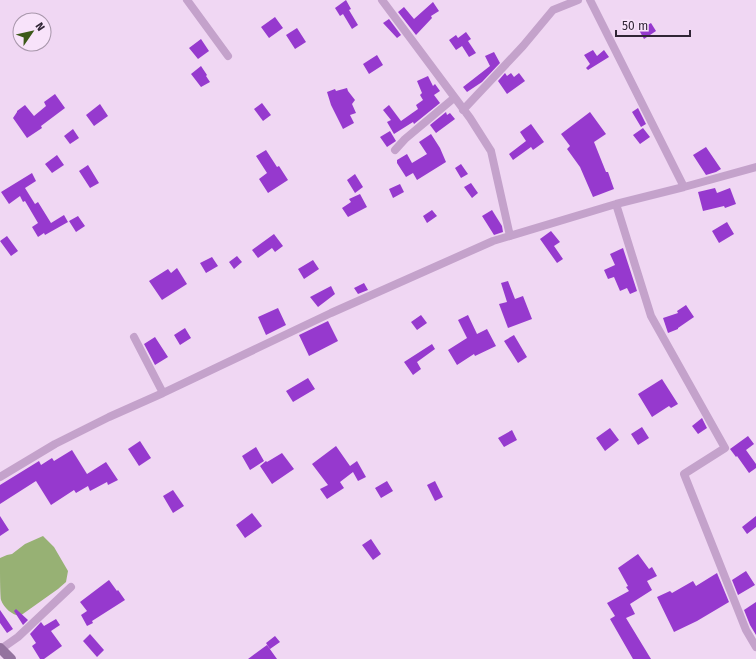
<svg xmlns="http://www.w3.org/2000/svg" width="756" height="659" viewBox="0 0 756 659" font-family="'Fira Sans',sans-serif">
  <style>
    .water { fill: #97b174 }
    .building { fill: #9639ce }
    .lines { fill: none; stroke-linecap: round; stroke-linejoin: round }
    .street { stroke: #c4a2cb; stroke-width: 8 }
    .secondary { stroke: #94739f; stroke-width: 10 }
  </style>
  <rect width="100%" height="100%" fill="#f0d7f3"/>
  <path class="water" d="M43 536 54 547 68 571 66 582 58 589 20 616C12 615 4 608 1 600 0 594 0 567 0 558L7 555 12 554 25 544Z"/>
  <path class="building" d="M346 0 351 9 349 10 358 25 352 29 343 14 340 16 335 8Z
    M433 2 439 11 431 16 432 18 416 35 398 12 404 7 414 19Z
    M275 17 283 28 269 38 261 27Z
    M389 19 401 35 397 38 383 23Z
    M651 23 656 31 644 39 639 30Z
    M297 28 306 42 295 49 286 35Z
    M466 32 471 39 468 41 476 53 469 57 462 46 456 50 449 40 456 35 458 38Z
    M201 39 209 51 198 59 189 48Z
    M593 50 597 56 604 50 609 57 588 70 586 68 590 64 584 55Z
    M494 52 500 63 482 82 467 92 463 87 490 66 485 56Z
    M377 55 383 65 369 74 363 64Z
    M201 66 207 75 206 76 210 82 201 87 191 74Z
    M505 73 507 76 511 73 514 77 519 73 525 81 507 94 498 81Z
    M428 76 433 86 435 84 440 91 434 95 440 103 414 124 413 122 394 134 387 122 391 120 383 110 389 105 401 121 418 109 416 105 423 100 420 95 422 93 417 81Z
    M347 88 348 91 355 100 352 104 356 113 350 115 354 123 343 129 331 105 327 92 335 89 336 91Z
    M55 94 65 108 41 126 42 128 27 138 13 118 17 112V111L25 105 34 116 46 106 44 102Z
    M262 103 271 115 263 121 254 109Z
    M100 104 108 116 94 126 86 115Z
    M638 108 646 124 641 127 632 112Z
    M446 112 447 115 450 113 455 119 436 133 430 125Z
    M590 112 606 134 594 142 606 172H608L614 189 593 197 580 167 567 149 570 146 561 134Z
    M531 124 544 142 533 150 531 147 513 160 509 154 526 141 520 132Z
    M643 128 650 137 640 144 633 135Z
    M73 129 79 138 70 144 64 136Z
    M390 131 396 141 387 147 380 137Z
    M431 134 440 148 446 162 417 180 413 173 406 177 397 163V160L407 154 412 163 427 154 419 142Z
    M706 147 721 169 716 172 706 175 693 155Z
    M266 150 277 167 279 166 288 180 268 193 259 179 267 173 256 156Z
    M57 155 64 165 52 173 45 164Z
    M461 164 468 174 461 178 455 168Z
    M88 165 99 183 90 188 79 171Z
    M32 173 36 181 25 188 35 204 38 202 51 223 64 215 68 222 45 235 44 233 38 237 32 227 38 223 25 201 23 202 20 196 9 204 1 192Z
    M355 174 363 187 355 193 347 180Z
    M471 183 478 193 472 198 464 187Z
    M400 184 404 192 393 198 389 189Z
    M715 188 717 193 730 188 736 204 725 208 724 206 703 211 698 192Z
    M360 194 367 207 348 217 342 208 351 202 349 199Z
    M432 210 437 216 427 223 423 216Z
    M492 210 502 226 503 232 494 235 482 216Z
    M78 216 85 226 76 232 69 221Z
    M727 222 734 234 719 243 712 231Z
    M551 231 560 242 554 246 563 259 557 263 540 239Z
    M274 234 283 246 275 252 272 248 258 258 252 250Z
    M7 236 18 251 11 256 0 241Z
    M623 248 637 291 630 294 627 288 620 291 614 277 608 279 604 270 615 265 610 254Z
    M237 256 242 262 234 269 229 262Z
    M212 257 218 266 206 273 200 263Z
    M313 260 319 269 304 279 298 269Z
    M177 268 187 284 162 300 149 281 168 269 171 273Z
    M508 281 515 299 523 296 532 319 508 328 499 304 507 302 501 283Z
    M364 283 368 290 358 294 354 288Z
    M331 286 335 294 318 307 310 297Z
    M686 305 694 317 678 328V329L668 333 663 318 678 313 677 311Z
    M278 308 286 325 266 335 258 317Z
    M421 315 427 323 417 330 411 322Z
    M468 315 477 334 487 329 496 346 475 356 474 354 457 365 448 350 467 338 458 320Z
    M328 321 338 341 309 356 299 335Z
    M185 328 191 338 180 345 174 335Z
    M514 335 527 357 518 363 504 341Z
    M155 337 168 357 155 365 144 344Z
    M432 344 435 349 417 362 421 369 413 375 404 362Z
    M308 378 315 389 293 402 286 391Z
    M662 379 678 404 671 408 669 406 652 417 638 394Z
    M702 418 707 428 698 434 692 426Z
    M642 427 649 438 638 445 631 434Z
    M610 428 619 440 605 451 596 438Z
    M512 430 517 440 504 447 498 438Z
    M748 436 754 444 746 450 756 464V468L749 473 737 456 736 457 730 449Z
    M140 441 151 458 139 466 128 449Z
    M336 446 350 466 357 461 366 477 358 481 353 472 340 482 344 488 327 499 320 489 328 485 312 464Z
    M256 447 264 461 250 470 242 456Z
    M72 450 87 474 106 462 118 480 108 485 107 482 90 491 88 486 76 493 74 490 51 505 36 481 0 504V485L39 461 41 465 52 458 54 461Z
    M282 453 294 469 272 484 260 466 266 461 267 462Z
    M387 481 393 491 381 498 375 488Z
    M435 481 443 497 435 501 427 485Z
    M173 490 184 506 173 513 163 496Z
    M252 513 262 526 245 538 236 525Z
    M0 516 9 530 0 536Z
    M756 516V527L747 534 742 527Z
    M371 539 381 554 373 560 362 545Z
    M638 554 649 569 652 567 657 576 647 581 652 590 630 604 635 614 626 618 651 659H633L610 619 615 616 607 603 629 591 626 587 628 586 618 568Z
    M746 571 755 585 738 595 732 580Z
    M717 573 729 602 697 621 674 632 657 597 670 591 672 593 693 581 696 586Z
    M109 580 117 591 118 590 125 600 92 621 93 623 87 626 81 615 87 611 80 602Z
    M756 602V635L750 625 744 610Z
    M16 609 28 620 23 625 14 611Z
    M0 610 13 629 7 633 0 623Z
    M56 619 60 625 51 631 62 646 44 659H40L32 646 36 643 30 634 41 622 44 626Z
    M90 634 104 650 97 657 83 641Z
    M275 636 280 642 270 649 266 643Z
    M267 645 277 659H248Z"/>
  <g class="lines">
    <path class="street" d="M187 0 228 56
      M382 0 470 118 491 151 510 236
      M590 0 684 187
      M463 110 523 46 553 10 578 0
      M395 150 405 139 454 98
      M616 204 651 316 725 448 684 474 746 630 756 647
      M134 337 163 393
      M0 477 55 444 109 417 163 393 331 313 493 241 616 204 684 187 756 167
      M1 649 18 637 71 587"/>
    <path class="secondary" d="M0 648 11 659"/>
  </g>
  <g transform="translate(32 32) rotate(56)"><circle r="19" fill="#f8e3fa" stroke="#a897ab"/>
  <path d="M0-3L7 15L0 10L-7 15Z" fill="#3c5918"/>
  <text y="-6" font-size="11" font-weight="bold" text-anchor="middle" fill="#302535">N</text>
  </g>
  <path d="M616 30v6h74v-6" fill="none" stroke="#302535" stroke-width="2"/>
  <text x="622" y="30" font-size="12" fill="#302535" stroke="#f8e3fa" stroke-width="3" paint-order="stroke">50 m</text>
</svg>
